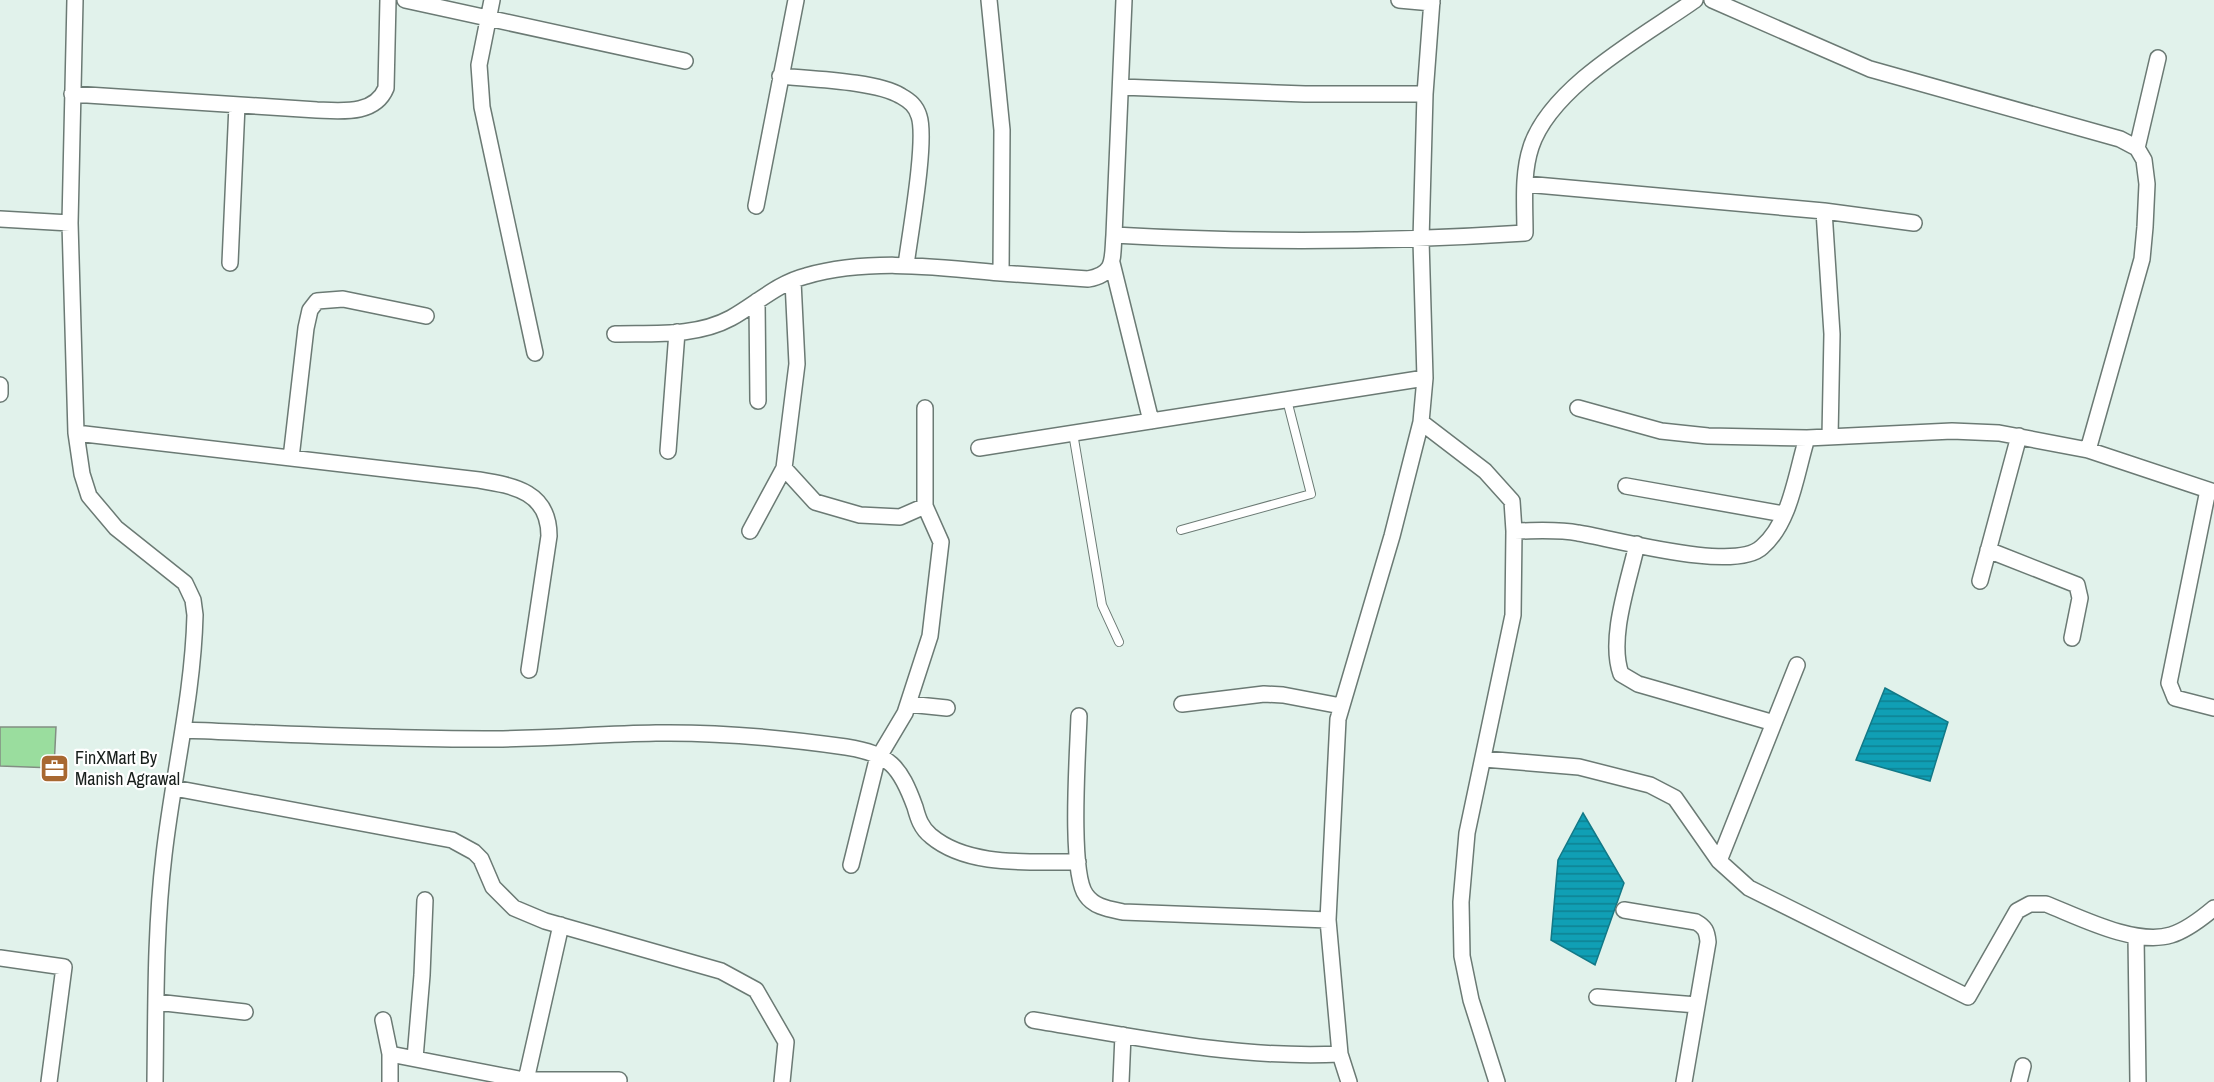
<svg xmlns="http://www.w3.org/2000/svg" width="2214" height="1082" viewBox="0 0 2214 1082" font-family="'Archivo Narrow',sans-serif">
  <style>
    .water { fill: url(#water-rules); stroke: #127987; stroke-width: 1.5 }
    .building { fill: #9add9e; stroke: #828e83; stroke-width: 1.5 }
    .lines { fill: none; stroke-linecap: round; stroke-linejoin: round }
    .lane-casing { stroke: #6b7a74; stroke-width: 10 }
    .street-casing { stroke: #6b7a74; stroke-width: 18 }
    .lane { stroke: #fff; stroke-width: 8 }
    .street { stroke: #fff; stroke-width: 15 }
    .labels { text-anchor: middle; stroke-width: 4.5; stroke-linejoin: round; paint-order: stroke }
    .poi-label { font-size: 18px; fill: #181f1c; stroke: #fff; text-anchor: start }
  </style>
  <defs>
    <pattern id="water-rules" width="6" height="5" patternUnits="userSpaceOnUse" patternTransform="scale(1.5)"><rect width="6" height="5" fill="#109fb5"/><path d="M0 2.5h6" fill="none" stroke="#0e8192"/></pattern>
  </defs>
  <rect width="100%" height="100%" fill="#e1f2eb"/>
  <path class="water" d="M1885 688 1948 722 1930 781 1856 760Z
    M1583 813 1624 883 1595 965 1551 940 1558 860Z"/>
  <path class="building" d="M0 727H56L54 768 0 766Z"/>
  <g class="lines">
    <defs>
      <path id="lane" d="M1073 433 1102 605 1119 642
        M1181 530 1311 494 1287 400"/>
      <path id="street" d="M75 0 70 223 76 433 479 480C515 486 549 492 549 536L529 670
        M405 0 685 61
        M492 0 479 65 482 107 535 353
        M989 0 1002 130 1001 273 1088 279C1116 274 1112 259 1114 235
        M1124 0 1114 235C1252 243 1388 242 1525 233 1525 205 1522 174 1531 147 1551 86 1644 36 1695 0
        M1399 0 1432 3
        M1712 0 1870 69 2120 139 2137 148 2144 160 2147 184 2145 227 2142 259 2088 450
        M780 76C810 79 877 81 901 96 910 101 916 106 919 116 927 140 910 234 906 265
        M1121 87 1305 94H1425
        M72 94 317 110C342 111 375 115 386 88L388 0
        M2137 148 2158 58
        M1525 184 1824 211 1914 223
        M756 206 796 0
        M1824 211 1832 334 1830 437
        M0 219 70 223
        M230 263 237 105
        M1112 263 1151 421
        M757 301 758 401
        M615 334C653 333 696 337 731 318 756 304 778 283 806 276 869 258 938 267 1001 273
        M0 385V394
        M1578 408 1661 431 1708 436 1807 438 1952 431 1999 433 2088 450 2214 492
        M1421 422 1485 471 1512 501 1514 531C1535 531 1558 529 1578 533 1616 539 1735 573 1762 547 1791 522 1796 473 1807 438
        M76 433 82 474 89 496 116 528 185 583 193 600 195 615C193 696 173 775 164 855 155 930 156 1006 155 1082
        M979 448 1425 378
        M668 451 677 332
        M291 458 306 328 310 310 317 301 343 299 426 316
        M784 468 815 502 860 515 900 517 925 506
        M1626 486 1784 514
        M2208 490 2169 683 2175 698 2214 708
        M750 531 784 468 797 364 793 281
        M1637 544C1629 581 1608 638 1621 674L1638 684 1774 723
        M1988 550 2077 585 2080 598 2072 638
        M1980 581 2019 436
        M908 704 947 708
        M1182 704 1264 694 1283 695 1341 706
        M1079 716C1078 750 1069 872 1086 895 1094 907 1109 909 1123 912L1328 920
        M184 730C284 734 384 739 484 739 542 739 599 734 656 733 719 732 783 738 846 747 890 754 900 766 915 807 918 818 921 828 931 836 969 868 1032 861 1078 862
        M1484 759 1579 767 1650 785 1675 798 1719 861 1749 888 1968 997 2017 911 2030 904H2046C2079 917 2135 946 2171 935 2187 930 2201 919 2214 908
        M174 788 452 840 474 852 481 859 493 887 514 908 545 921 721 971 756 990 786 1042 782 1082
        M1719 861 1797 665
        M851 865 877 760 905 713 930 636 941 542 925 506V408
        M1624 910 1696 922C1705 927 1707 931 1708 942L1684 1082
        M561 925 526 1080H619
        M2136 936 2138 1082
        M0 958 64 967 49 1082
        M1597 997 1697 1005
        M156 1002 245 1012
        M383 1020 390 1054V1082
        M1033 1020C1135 1037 1237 1059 1340 1054
        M390 1054 534 1082
        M415 1058 422 975 425 900
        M1121 1082 1123 1035
        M1349 1082 1340 1054 1328 920 1338 719 1392 536 1421 422 1425 378 1421 240 1425 94 1432 0
        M1497 1082 1471 1000 1462 956 1461 902 1467 833 1513 615 1514 531
        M2019 1082 2023 1066"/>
    </defs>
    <use href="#lane" class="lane-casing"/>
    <use href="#street" class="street-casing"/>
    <use href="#lane" class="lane"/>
    <use href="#street" class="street"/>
  </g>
  <defs>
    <symbol id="office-square" viewBox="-11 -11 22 22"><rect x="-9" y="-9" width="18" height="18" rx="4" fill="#a86831" stroke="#fff"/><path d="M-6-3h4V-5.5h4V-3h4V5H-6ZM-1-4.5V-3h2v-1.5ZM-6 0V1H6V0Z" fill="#fff"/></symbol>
  </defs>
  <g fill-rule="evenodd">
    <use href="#office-square" x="38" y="752" width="33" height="33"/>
  </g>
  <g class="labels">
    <g class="poi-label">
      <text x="75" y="764">FinXMart By<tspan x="75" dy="21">Manish Agrawal</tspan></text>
    </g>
  </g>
</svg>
